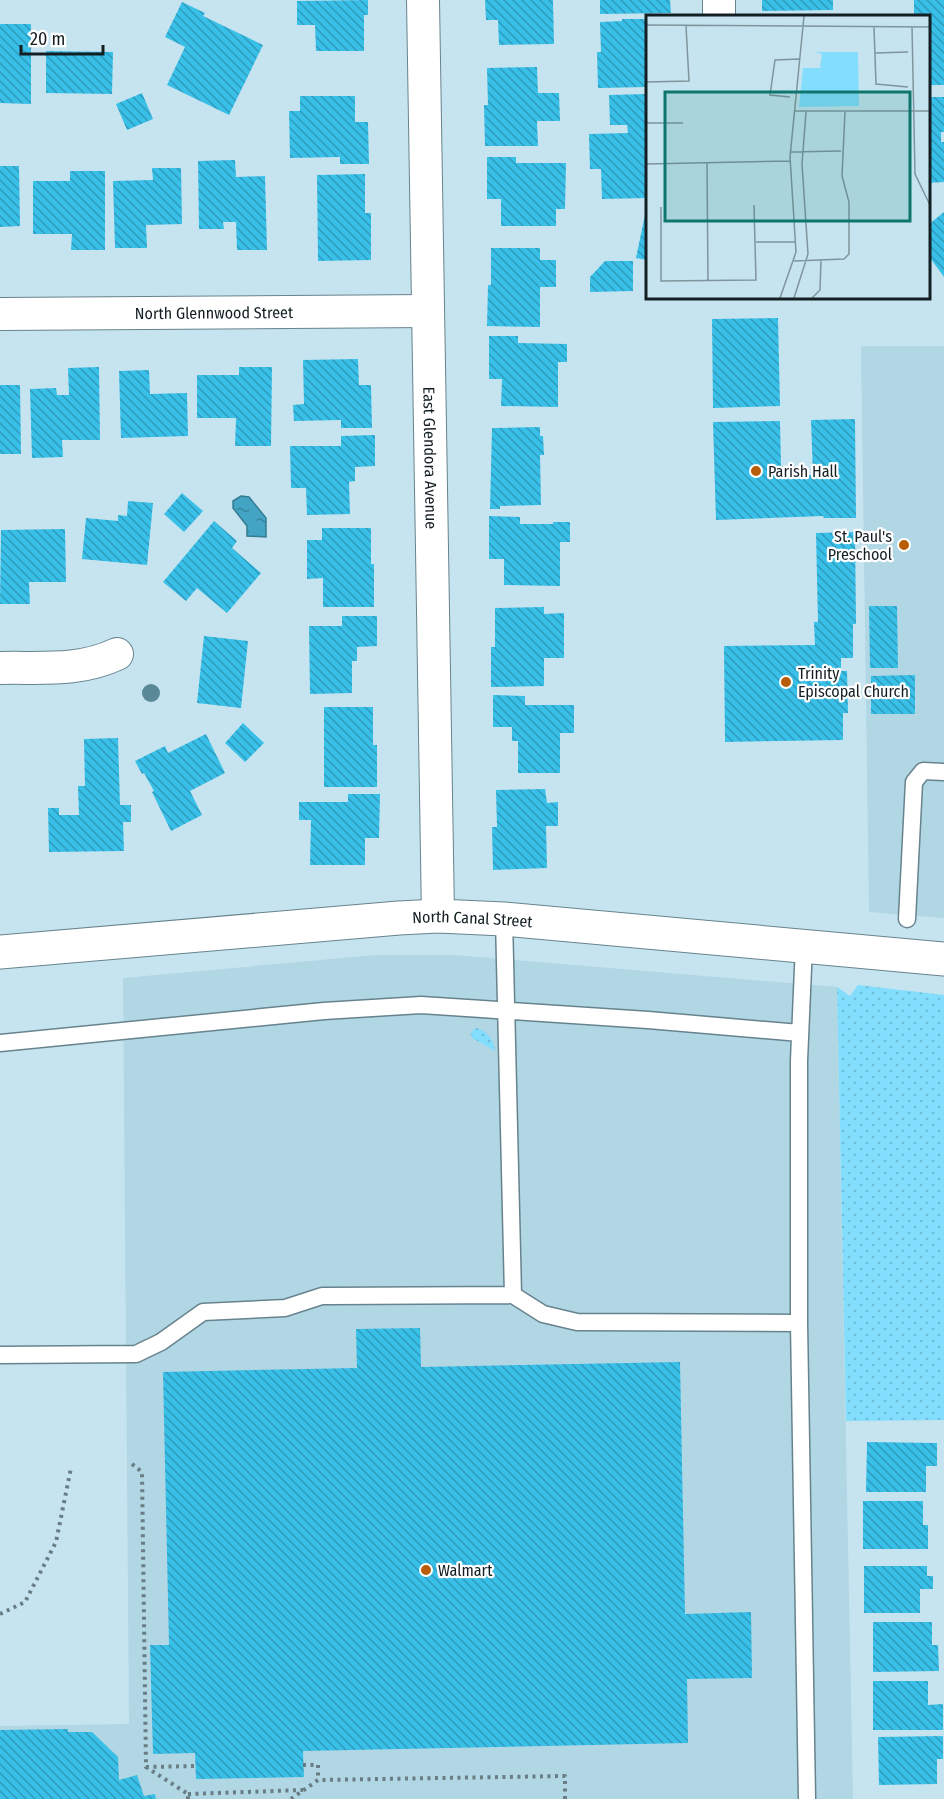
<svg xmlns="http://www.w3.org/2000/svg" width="944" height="1799" viewBox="0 0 944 1799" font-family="'Fira Sans Condensed',sans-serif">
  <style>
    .built { fill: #b1d6e4 }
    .grass { fill: url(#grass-dots) }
    .water { fill: url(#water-ripples); stroke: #357c93; stroke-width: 1.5 }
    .building { fill: url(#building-back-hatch) }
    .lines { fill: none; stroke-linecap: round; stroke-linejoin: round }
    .lane-casing { stroke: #67838d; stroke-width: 19 }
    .street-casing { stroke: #67838d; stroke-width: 34 }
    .secondary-casing { stroke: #67838d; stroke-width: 35 }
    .path { stroke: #697d84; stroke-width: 4; stroke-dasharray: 3 4.5; stroke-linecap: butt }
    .lane { stroke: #fff; stroke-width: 16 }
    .street { stroke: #fff; stroke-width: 32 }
    .secondary { stroke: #fff; stroke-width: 33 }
    .tree { fill: #598896 }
    .poi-dot { fill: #b95c09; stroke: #fff; stroke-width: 2 }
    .labels { text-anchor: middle; stroke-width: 4.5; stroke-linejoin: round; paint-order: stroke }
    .street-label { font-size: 16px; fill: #141f23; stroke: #fff }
    .poi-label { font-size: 16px; fill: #141f23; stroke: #fff; text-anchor: start }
    .inset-road { fill: none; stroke: #7f959d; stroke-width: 1.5 }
    .view { fill: #0f766e; fill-opacity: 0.15; stroke: #0f766e; stroke-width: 3 }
    .inset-edge { fill: none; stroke: #141f23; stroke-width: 3 }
  </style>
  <defs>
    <pattern id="grass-dots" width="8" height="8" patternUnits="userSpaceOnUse" patternTransform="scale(1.5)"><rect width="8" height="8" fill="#83ddfd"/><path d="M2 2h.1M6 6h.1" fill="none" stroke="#70bdd9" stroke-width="1.8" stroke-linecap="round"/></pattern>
    <pattern id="water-ripples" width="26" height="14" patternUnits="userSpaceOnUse" patternTransform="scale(1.5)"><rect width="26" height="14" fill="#43a4c3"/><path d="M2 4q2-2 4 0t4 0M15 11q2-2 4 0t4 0" fill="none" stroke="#37859e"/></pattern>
    <pattern id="building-back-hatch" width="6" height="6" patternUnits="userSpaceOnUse" patternTransform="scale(1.5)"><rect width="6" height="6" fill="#39c0e9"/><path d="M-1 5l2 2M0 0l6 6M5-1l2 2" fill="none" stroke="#2f9bbc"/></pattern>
  </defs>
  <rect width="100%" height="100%" fill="#c6e4ef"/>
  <path class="built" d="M861 346H944V918L869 912Z
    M376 955H454L837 987 853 1799H0V1726L129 1724 123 978Z"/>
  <path class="grass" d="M858 985 944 995V1420L846 1421 837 987 850 996Z
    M475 1028C485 1029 495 1040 495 1051L472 1038 471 1033Z"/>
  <path class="water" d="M241 496 249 497 266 518V537L247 536V526L233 508V501Z"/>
  <path class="building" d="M368 0V15H364V51H316L315 25H297V1Z
    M485 0H553L554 44 499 45 498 20H486Z
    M600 0H670L671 13 600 14Z
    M762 0H833V10L762 11Z
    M914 0H944V85H928V16H914Z
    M182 2 205 13 203 16 263 45 229 115 167 85 185 47 165 37Z
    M622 19H647V87L598 88 597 52H601L600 22 622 21Z
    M0 24H31V104L0 103Z
    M46 51 113 52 112 94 46 93Z
    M537 67 538 93H559L560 121H537L538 146H485L484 105H488L487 68Z
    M142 93 153 119 127 130 116 104Z
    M646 94 647 198 602 199 601 169H590L589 134 628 133 627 125H610L609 95Z
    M300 96H355V122H368L369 164H340V157L290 158 289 111H300Z
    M928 97H944V132H941V142H944V182L928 183Z
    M487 157H516V163H566L565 209H556V226H501V199H487Z
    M235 160 236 177 265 176 267 250H237L236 222H223L224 229H199L198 161Z
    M0 166H19L20 226 0 227Z
    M152 168H181L182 224 146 225 147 248H115L113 181 153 180Z
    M70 171H105V250H71L72 234H33V181H70Z
    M365 174V213H371V260L318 261 317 175Z
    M646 210H647V260L636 258Z
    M944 212V277L928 255V225Z
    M491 248H540V260H556V287H540V327L487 326 488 285H491Z
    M605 261H633V291L590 292V277Z
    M778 318 780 406 713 408 712 319Z
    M489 336H518V343L567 344V362H558V407L501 406 502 379H489Z
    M358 359 359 385H371L372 428H341V420L294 421 293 405 304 404 303 360Z
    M99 367 100 440H62L63 457 32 458 30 389 56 388 57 395H69L68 368Z
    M239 367H272L271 446H235L236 418H197V375H239Z
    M149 370 150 394 187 393 188 436 121 438 119 371Z
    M0 385H20L21 454H0Z
    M855 419 856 518H824L823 516 716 520 713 422 780 421 781 466H798V475H813L811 420Z
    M540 427V436H543L544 455H540L541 505 500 506V509H490L492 428Z
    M375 435V466L355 467V481L349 482 350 514 307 515 306 488H291L290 446H341V436Z
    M182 493 203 511 184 532 164 514Z
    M128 501 153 503 147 565 82 559 86 518 118 521V515L127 516Z
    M489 516 520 517V524H553V522H570V542H560V586L504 585V559H489Z
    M214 521 237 541 232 548 261 573 227 613 197 588 186 601 163 582Z
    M322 528H371V564H374V607H323V578L307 579V540H322Z
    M65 529 66 582H29L30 604H0L1 530Z
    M855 532 856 624H853V658H841V671H847L848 713H843V740L725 742 724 646 815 645 814 622H818L816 533Z
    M869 606H897L898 668H870Z
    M544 607V614L564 613V658H544V686L491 687V647H495V608Z
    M342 616H377V646L357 647V661H352V693L310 694 309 626H342Z
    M204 636 248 641 241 708 197 703Z
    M915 675V714H871V676Z
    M493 695 525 696V705H574V733H560V773H518V741H512V727H493Z
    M324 707H373V745H377V787H324Z
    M243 723 264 743 245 762 225 743Z
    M206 734 225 773 190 791 202 815 171 831 152 792 154 791 144 773 142 774 135 761 165 746 168 753Z
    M118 738 120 805H131V822H123L124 851 49 852 48 808H59V815H79L78 786H85L84 739Z
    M545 789 547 803 558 802V826H546L547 868 493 870 492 827H497L496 790Z
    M348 794H380L379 838H365V865H310L311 820H299V802H348Z
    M420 1328 421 1367 680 1362 685 1614 751 1612 752 1678 687 1679 688 1743 303 1751 304 1777 196 1779 195 1753 153 1754 150 1645H169L163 1372 357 1368 356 1329Z
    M867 1442 937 1443V1466H926V1492H866Z
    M863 1501H923V1525H928V1549H863Z
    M864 1566H927V1576H933V1589H920V1613H864Z
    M873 1622H932V1645H938L939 1671 873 1672Z
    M873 1681H928V1705L943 1704V1730H873Z
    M68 1729V1732H92L118 1757 119 1780 137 1775 144 1796 155 1794 156 1799H0V1730Z
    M943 1736V1759H937V1784L879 1785 878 1737Z"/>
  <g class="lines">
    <defs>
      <path id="lane" d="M504 919 513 1295
        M907 919 914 782 923 771 944 772
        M804 945 799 1061V1323L807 1799
        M0 1043 324 1011 421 1005 648 1020 800 1033
        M0 1355 136 1354 161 1342 203 1312 285 1308 322 1296H330L513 1295 543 1314 577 1322 799 1323"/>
      <g id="street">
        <path id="s1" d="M423 0 438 916"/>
        <path d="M719 0V16"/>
        <path id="s2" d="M0 314 428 311"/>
        <path d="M0 668C41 667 79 672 117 654"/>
      </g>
      <g id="secondary">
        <path id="s3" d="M0 952 399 918 438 916 504 919 944 959"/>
      </g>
    </defs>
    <use href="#lane" class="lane-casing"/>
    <use href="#street" class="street-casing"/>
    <use href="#secondary" class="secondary-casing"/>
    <path class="path" d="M132 1464 142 1472 146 1767 188 1794V1799
      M0 1614 25 1602 56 1542 71 1468
      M303 1765H318V1780
      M146 1767 196 1766
      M188 1794 303 1790
      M291 1799 318 1780 565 1776V1799"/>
    <use href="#lane" class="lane"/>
    <use href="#street" class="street"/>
    <use href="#secondary" class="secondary"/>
  </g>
  <circle class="tree" cx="151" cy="693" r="9"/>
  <g class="poi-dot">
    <circle cx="756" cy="471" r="6"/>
    <circle cx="904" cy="545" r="6"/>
    <circle cx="786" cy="682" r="6"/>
    <circle cx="426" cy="1570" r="6"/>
  </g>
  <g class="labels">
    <g class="street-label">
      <text dy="6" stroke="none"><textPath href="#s2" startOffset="214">North Glennwood Street</textPath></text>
      <text dy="6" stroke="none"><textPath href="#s1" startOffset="458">East Glendora Avenue</textPath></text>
      <text dy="6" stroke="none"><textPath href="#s3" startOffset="474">North Canal Street</textPath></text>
    </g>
    <g class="poi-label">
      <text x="768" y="477">Parish Hall</text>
      <text x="892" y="542" text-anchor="end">St. Paul's<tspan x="892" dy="18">Preschool</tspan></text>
      <text x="798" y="679">Trinity<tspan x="798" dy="18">Episcopal Church</tspan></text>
      <text x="438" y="1576">Walmart</text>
    </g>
  </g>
  <g transform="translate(646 15)">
    <rect width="284" height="284" fill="#c6e4ef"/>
    <path d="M169 37H212L213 91 153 92 157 53H177L174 52 176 39Z" fill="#83ddfd"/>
    <path class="inset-road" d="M0 10 284 12M228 12 230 69 262 72M266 12 269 159 284 190M229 38 262 37M0 67 43 66 40 11M144 82 124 80 129 45 153 44M148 96H284M0 108H37M144 137 195 136M61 148 62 266M0 149 144 146M15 192V266L110 265 108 190M110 227H150M148 246 198 244 203 239V187L196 161 199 97M134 283 150 237 144 142 158 1M148 283 162 239 156 149 160 97M166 283 174 275 175 244"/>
    <path class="view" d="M19 77H264V206H19Z"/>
    <rect width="284" height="284" class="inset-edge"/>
  </g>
  <path d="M21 45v9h82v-9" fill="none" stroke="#141f23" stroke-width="3"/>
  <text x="30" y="45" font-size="18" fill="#141f23" stroke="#ffffff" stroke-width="4.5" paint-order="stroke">20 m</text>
</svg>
